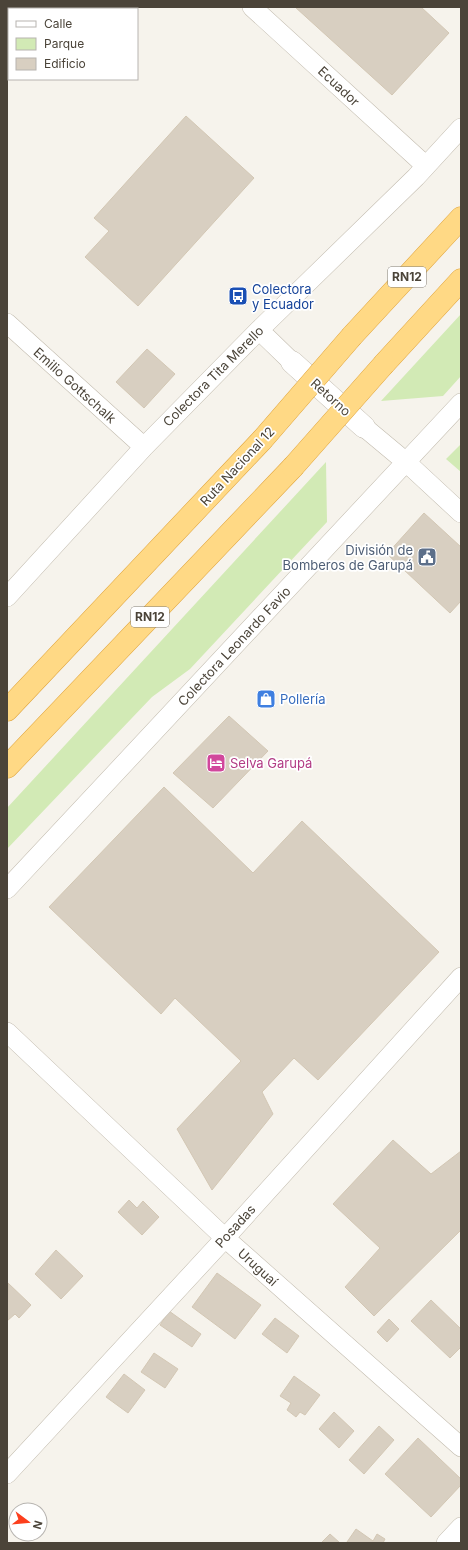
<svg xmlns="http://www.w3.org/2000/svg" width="468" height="1550" viewBox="0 0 468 1550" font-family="Inter,sans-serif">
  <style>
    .green { fill: #d2eab5 }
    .building { fill: #d8cfc1; stroke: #d3c7b4 }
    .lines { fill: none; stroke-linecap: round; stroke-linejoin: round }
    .minor-casing { stroke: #c2bbae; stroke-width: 20 }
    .tertiary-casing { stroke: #c2bbae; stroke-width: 23 }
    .trunk-casing { stroke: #e0a43c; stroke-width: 23 }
    .minor { stroke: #fff; stroke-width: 19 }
    .tertiary { stroke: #fff; stroke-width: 22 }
    .trunk { stroke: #ffd985; stroke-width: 22 }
    .trunk-bridge-casing { stroke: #e0a43c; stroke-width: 23; stroke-linecap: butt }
    .trunk-bridge { stroke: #ffd985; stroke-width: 22 }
    .labels { text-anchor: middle; stroke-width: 3.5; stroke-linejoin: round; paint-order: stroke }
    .shield { fill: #fff; stroke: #817c74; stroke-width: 1 }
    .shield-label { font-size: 12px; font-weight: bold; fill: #4b4439 }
    .street-label { font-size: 13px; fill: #4b4439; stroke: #fff }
    .transit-label { font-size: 13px; fill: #164399; stroke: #fff; text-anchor: start }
    .service-label { font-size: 13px; fill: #4e5e75; stroke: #fff; text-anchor: end }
    .shop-label { font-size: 13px; fill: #366cbe; stroke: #fff; text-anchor: start }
    .hotel-label { font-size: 13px; fill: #b23c85; stroke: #fff; text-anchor: start }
  </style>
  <rect width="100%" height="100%" fill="#f6f3ec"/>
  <path class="green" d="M461 314V376L443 396 381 401Z
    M461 444V472L446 459Z
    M326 462 327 522 190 669 152 697 7 849V808Z"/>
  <path class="building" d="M17 7H40L38 9H19Z
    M295 7H421L449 33 392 95Z
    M186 116 254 178 138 306 85 257 109 231 94 218Z
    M147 349 175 374 144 408 116 382Z
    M424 513 461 547V601L450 613 387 554Z
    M229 716 268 751 213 808 173 773Z
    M164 787 253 873 302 821 439 952 318 1080 294 1058 262 1092 273 1114 212 1190 177 1129 241 1061 175 998 161 1014 49 907Z
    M393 1140 431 1174 461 1151V1230L374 1316 345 1287 380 1248 333 1204Z
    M129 1200 137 1208 143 1201 159 1217 142 1235 118 1212Z
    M56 1250 83 1276 61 1299 35 1274Z
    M217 1273 261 1305 235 1339 192 1307Z
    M8 1283 31 1305 19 1318 15 1314 7 1321Z
    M431 1300 461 1329V1347L450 1358 411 1321Z
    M169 1311 201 1334 192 1347 160 1325Z
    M275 1318 299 1336 287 1353 262 1334Z
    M389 1319 399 1329 387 1342 377 1332Z
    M154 1353 178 1369 165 1388 141 1372Z
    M124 1374 145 1390 128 1413 106 1397Z
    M294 1376 320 1395 305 1415 300 1412 296 1417 287 1410 291 1403 280 1396Z
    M334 1412 354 1431 339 1448 319 1429Z
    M379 1426 394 1440 364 1474 349 1460Z
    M418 1438 461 1479V1485L431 1517 385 1474Z
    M356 1529 373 1541 377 1534 385 1539 383 1543H349L347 1542Z
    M330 1534 340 1543H321Z"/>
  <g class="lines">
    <defs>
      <path id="minor" d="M252 7 426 166
        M7 323 144 447
        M259 330 292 362
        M364 427 406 462 461 513
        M7 597 144 447 259 330 416 177 461 128
        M7 889 461 403
        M7 1032 225 1238 461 1447
        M7 1474 225 1238 461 977
        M446 1543 461 1527"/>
      <path id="tertiary" d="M292 362 364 427"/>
      <path id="trunk" d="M352 336 461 218
        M384 364 461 280
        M7 710 262 440
        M7 767 293 467"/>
    </defs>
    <use href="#minor" class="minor-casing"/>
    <use href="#tertiary" class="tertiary-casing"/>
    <use href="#trunk" class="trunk-casing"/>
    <use href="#minor" class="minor"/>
    <use href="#tertiary" class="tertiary"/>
    <use href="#trunk" class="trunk"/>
    <defs>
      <path id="trunk-bridge" d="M262 440 352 336
        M293 467 384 364"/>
    </defs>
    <use href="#trunk-bridge" class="trunk-bridge-casing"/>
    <use href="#trunk-bridge" class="trunk-bridge"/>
  </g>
  <defs>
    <symbol id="bus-square" viewBox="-11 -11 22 22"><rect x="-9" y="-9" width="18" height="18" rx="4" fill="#1a4fb4" stroke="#fff"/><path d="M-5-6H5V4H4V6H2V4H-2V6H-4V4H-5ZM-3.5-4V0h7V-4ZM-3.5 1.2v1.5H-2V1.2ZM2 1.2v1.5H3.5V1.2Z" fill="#fff"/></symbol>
    <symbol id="civic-square" viewBox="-11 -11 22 22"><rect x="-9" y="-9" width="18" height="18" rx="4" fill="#5c6f8a" stroke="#fff"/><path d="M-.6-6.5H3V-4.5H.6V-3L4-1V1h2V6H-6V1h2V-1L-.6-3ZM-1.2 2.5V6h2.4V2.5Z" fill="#fff"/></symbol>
    <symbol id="shop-square" viewBox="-11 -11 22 22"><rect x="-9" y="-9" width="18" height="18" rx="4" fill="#3f7fe0" stroke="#fff"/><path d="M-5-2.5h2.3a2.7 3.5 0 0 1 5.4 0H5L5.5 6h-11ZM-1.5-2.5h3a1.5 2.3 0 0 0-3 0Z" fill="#fff"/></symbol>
    <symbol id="hotel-square" viewBox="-11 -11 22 22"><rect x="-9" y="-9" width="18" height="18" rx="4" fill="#d1479c" stroke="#fff"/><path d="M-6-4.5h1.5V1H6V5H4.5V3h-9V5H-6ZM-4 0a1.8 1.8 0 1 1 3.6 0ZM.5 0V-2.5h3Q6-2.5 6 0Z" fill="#fff"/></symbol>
  </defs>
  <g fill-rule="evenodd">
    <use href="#bus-square" x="227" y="285" width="22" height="22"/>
    <use href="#civic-square" x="416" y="546" width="22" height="22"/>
    <use href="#shop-square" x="255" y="688" width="22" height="22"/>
    <use href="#hotel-square" x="205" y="752" width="22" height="22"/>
  </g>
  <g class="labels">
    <g class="shield">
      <rect x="388" y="267" width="38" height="20" rx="3"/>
      <rect x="131" y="607" width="38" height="20" rx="3"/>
    </g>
    <g class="shield-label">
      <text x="407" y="281">RN12</text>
      <text x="150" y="621">RN12</text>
    </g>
    <g class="street-label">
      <text transform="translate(339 86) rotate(43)" y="5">Ecuador</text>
      <text transform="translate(213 376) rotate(-45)" y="5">Colectora Tita Merello</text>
      <text transform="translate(75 385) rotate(42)" y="5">Emilio Gottschalk</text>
      <text transform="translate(331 397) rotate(42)" y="5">Retorno</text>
      <text transform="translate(237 466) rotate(-47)" y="5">Ruta Nacional 12</text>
      <text transform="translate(234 646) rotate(-47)" y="5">Colectora Leonardo Favio</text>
      <text transform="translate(235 1226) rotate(-48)" y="5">Posadas</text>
      <text transform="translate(258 1267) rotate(42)" y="5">Uruguaí</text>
    </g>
    <g class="transit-label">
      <text x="252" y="294">Colectora<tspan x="252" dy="15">y Ecuador</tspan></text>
    </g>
    <g class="service-label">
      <text x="413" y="555">División de<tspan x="413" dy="15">Bomberos de Garupá</tspan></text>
    </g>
    <g class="shop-label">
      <text x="280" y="704">Pollería</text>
    </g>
    <g class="hotel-label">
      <text x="230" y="768">Selva Garupá</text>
    </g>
  </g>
  <rect width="468" height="1550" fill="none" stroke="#4b4439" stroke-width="16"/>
  <rect x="8" y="8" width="130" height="72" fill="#ffffff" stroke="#b7b4b0"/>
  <rect x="16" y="21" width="20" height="6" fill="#ffffff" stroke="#b7b4b0"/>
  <text x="44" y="28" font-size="12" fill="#4b4439">Calle</text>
  <rect x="16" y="38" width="20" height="12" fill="#d2eab5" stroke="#b7b4b0"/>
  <text x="44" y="48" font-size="12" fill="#4b4439">Parque</text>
  <rect x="16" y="58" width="20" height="12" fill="#d8cfc1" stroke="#b7b4b0"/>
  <text x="44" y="68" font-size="12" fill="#4b4439">Edificio</text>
  <g transform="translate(28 1522) rotate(106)"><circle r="19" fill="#ffffff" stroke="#b7b4b0"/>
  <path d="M0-3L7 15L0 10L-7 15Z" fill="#fc3f1d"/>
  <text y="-6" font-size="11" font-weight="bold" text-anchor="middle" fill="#4b4439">N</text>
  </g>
</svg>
